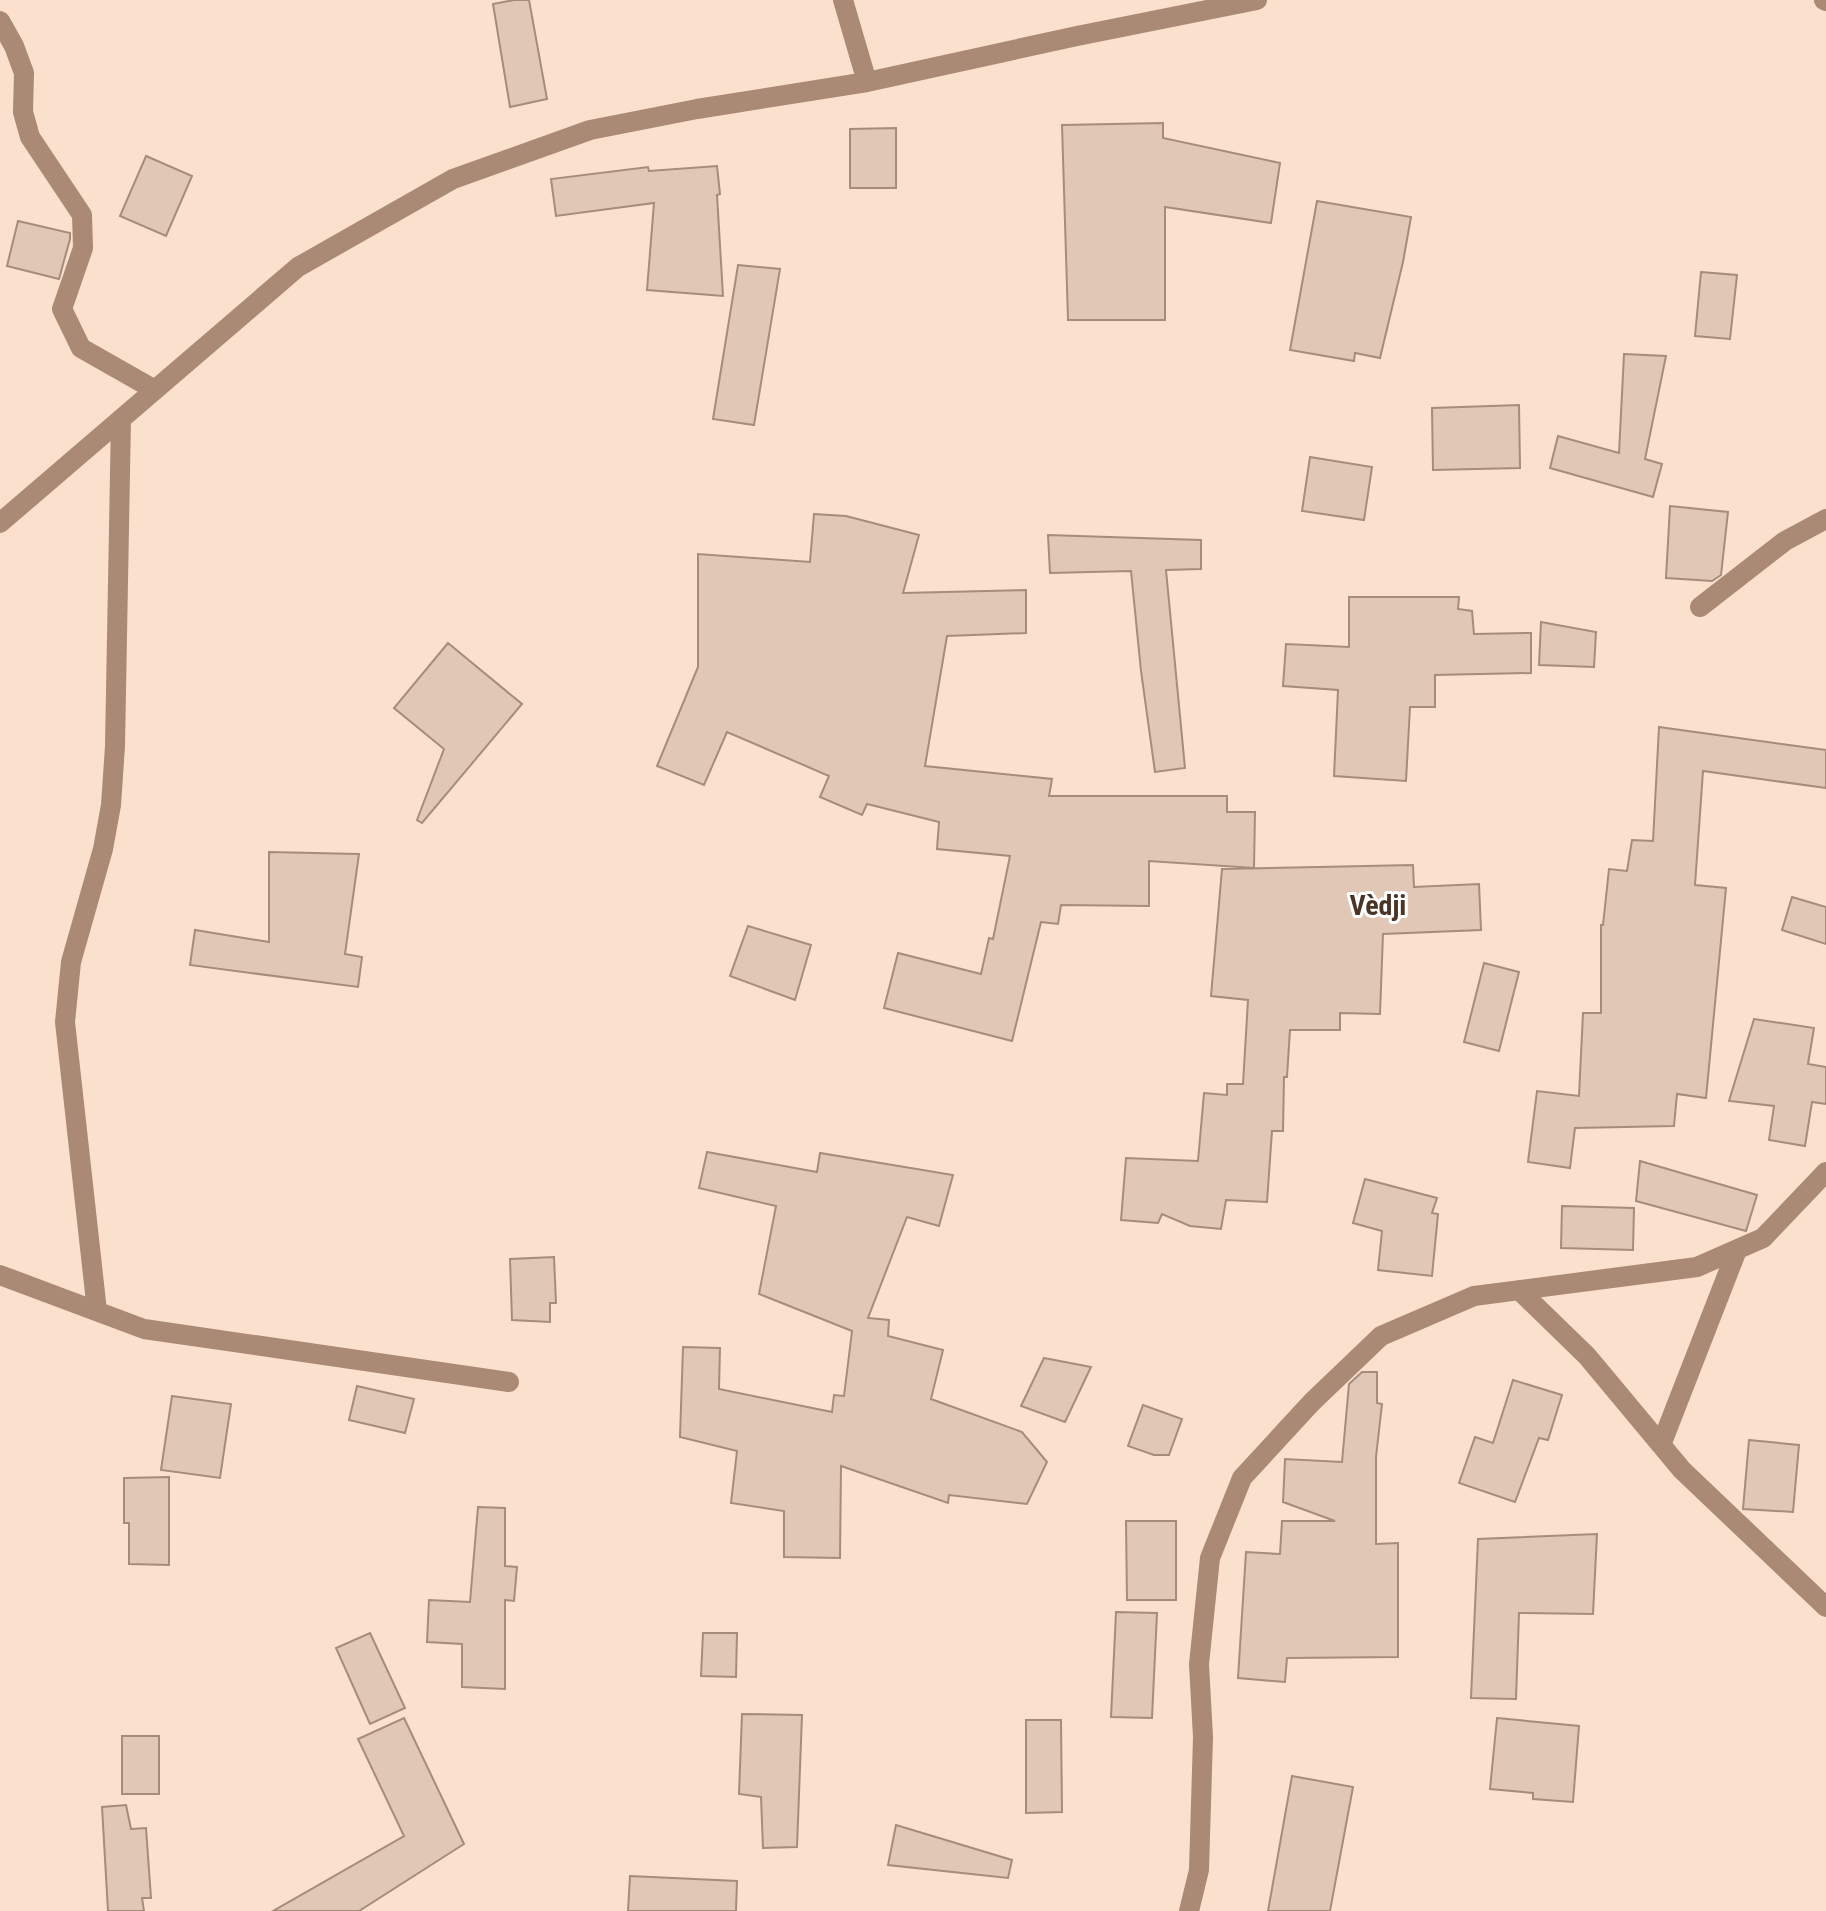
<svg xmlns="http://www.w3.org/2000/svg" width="1826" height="1911" viewBox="0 0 1826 1911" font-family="'Roboto Condensed',sans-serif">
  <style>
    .building { fill: #e1c7b5; stroke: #a58c7b; stroke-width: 2 }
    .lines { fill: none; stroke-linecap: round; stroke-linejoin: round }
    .minor { stroke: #aa8975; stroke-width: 20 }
    .labels { text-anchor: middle; stroke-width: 6; stroke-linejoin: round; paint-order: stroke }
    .quarter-label { font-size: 28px; font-weight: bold; fill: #493425; stroke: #fff }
  </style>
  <rect width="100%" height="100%" fill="#fce0ce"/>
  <path class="building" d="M514 0H529L547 99 510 107 493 4Z
    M1163 123V138L1280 163 1271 223 1165 207V320H1068L1062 125Z
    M896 128V188H850V129Z
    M146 156 192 176 166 236 120 216Z
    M717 166 720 194 717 195 723 296 647 290 654 203 556 216 551 179 648 167 649 171Z
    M1317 201 1411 217 1403 262 1380 358 1355 353 1354 361 1290 350Z
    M18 221 70 233V239L59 279 7 266Z
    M738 265 780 269 754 425 713 419Z
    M1701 272 1737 275 1730 339 1695 336Z
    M1624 354 1666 356 1645 459 1662 464 1653 497 1550 468 1558 436 1619 453Z
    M1519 405 1520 468 1433 470 1432 408Z
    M1310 457 1372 467 1364 520 1302 511Z
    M1670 506 1728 512 1721 575 1712 581 1666 578Z
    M814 514 846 516 919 535 903 593 1026 590V633L947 636 925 766 1052 779 1049 796H1227V812H1255L1254 868 1149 861V906L1061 905 1058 924 1041 922 1012 1041 884 1008 898 953 981 974 989 938 993 939 1010 856 937 849 939 822 867 804 862 815 820 797 829 776 727 732 704 785 657 766 698 667V554L810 562Z
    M1048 535 1201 540V569L1166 570 1185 768 1155 772 1141 671 1131 571 1050 573Z
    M1349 597H1459L1458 609 1472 611 1474 634 1531 633V673L1435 675V707H1410L1406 781 1334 776 1338 690 1283 686 1286 644 1349 647Z
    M1541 622 1596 632 1594 667 1539 665Z
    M448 643 522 704 422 823 417 820 444 749 394 708Z
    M1659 727 1826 750V788L1703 771 1695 885 1726 888 1706 1098 1677 1094 1674 1126 1575 1128 1570 1168 1528 1162 1537 1091 1579 1096 1583 1013H1601V925H1603L1609 869 1627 871 1632 840 1653 841Z
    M269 852 359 854 345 954 362 957 358 987 190 965 195 930 269 942Z
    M1413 865 1414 887 1479 884 1481 930 1383 934 1380 1014 1340 1013V1030H1290L1287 1077H1284L1283 1131H1272L1267 1202 1226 1200 1221 1229 1190 1226 1162 1214 1158 1223 1121 1220 1126 1158 1198 1161 1204 1093 1227 1095V1084H1243L1248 1000 1211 996 1222 869Z
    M1792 897 1826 907V944L1782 930Z
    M748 926 811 945 795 1000 730 976Z
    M1484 963 1519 972 1499 1051 1464 1042Z
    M1754 1019 1814 1028 1808 1064 1826 1067V1104L1812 1102 1805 1146 1769 1140 1774 1106 1729 1101Z
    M707 1152 817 1172 820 1153 953 1175 939 1226 907 1217 868 1318 889 1320 888 1336 943 1350 931 1399 1022 1432 1047 1462 1027 1504 949 1495 948 1503 841 1466 840 1558 784 1557V1511L731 1503 737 1451 680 1437 683 1347 720 1348 719 1389 832 1412 834 1395 844 1396 852 1331 759 1294 776 1206 699 1188Z
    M1640 1161 1757 1195 1746 1231 1636 1201Z
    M1365 1179 1437 1198 1432 1213 1438 1214 1432 1276 1378 1270 1382 1231 1353 1223Z
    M1562 1206 1634 1208 1633 1250 1561 1248Z
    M554 1257 556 1303H550V1322L512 1320 510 1259Z
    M1044 1358 1091 1367 1065 1422 1021 1406Z
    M1362 1372H1377V1403L1382 1404 1376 1457V1544L1398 1543V1657L1287 1658 1285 1682 1238 1678 1246 1552 1280 1554 1282 1521H1335L1283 1502 1285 1459 1342 1462 1349 1384Z
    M1513 1380 1562 1395 1548 1440 1539 1438 1515 1502 1459 1483 1475 1437 1493 1443Z
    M357 1386 414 1399 405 1433 349 1420Z
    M172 1396 231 1404 220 1478 161 1470Z
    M1143 1405 1182 1419 1169 1455H1154L1128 1446Z
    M1749 1440 1799 1445 1793 1512 1743 1509Z
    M169 1477V1565L129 1564V1523H124V1478Z
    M478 1507 505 1508V1566L517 1567 514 1601 505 1600V1689L462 1687V1644L427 1642 429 1600 470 1602Z
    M1126 1521H1176V1600H1127Z
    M1597 1534 1593 1614 1519 1613 1516 1699 1471 1698 1478 1539Z
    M1116 1612 1157 1613 1152 1718 1111 1717Z
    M370 1633 405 1708 370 1724 336 1648Z
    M703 1633H737L736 1677 701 1676Z
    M742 1714 802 1715 797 1847 763 1848 761 1797 739 1794Z
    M404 1718 464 1844 359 1911H273L404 1836 358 1739Z
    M1497 1718 1579 1726 1573 1802 1533 1799V1793L1490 1789Z
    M1026 1720H1061L1062 1812 1026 1813Z
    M122 1736H159V1794H122Z
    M1292 1776 1353 1787 1330 1911H1268Z
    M126 1805 131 1829 146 1828 151 1898H142L144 1911H108L102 1807Z
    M896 1825 1012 1860 1008 1878 888 1865Z
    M630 1876 737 1881 736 1911H628Z"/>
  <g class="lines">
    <path class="minor" d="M843 0 867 82
      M1824 0 1826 1
      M0 21 14 46 24 73 23 112 30 137 82 215 83 248 62 309 81 348 155 390
      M0 523 298 267 453 179 590 130 697 109 867 82 1077 36 1257 0
      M1700 607 1785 541 1826 519
      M0 1275 144 1329 509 1382
      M1519 1290 1587 1356 1682 1470 1826 1607
      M97 1311 65 1022 71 962 103 849 111 805 115 746 121 419
      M1661 1445 1737 1250
      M1189 1911 1199 1870 1203 1737 1199 1664 1210 1558 1242 1478 1312 1402 1381 1336 1474 1296 1697 1267 1763 1238 1826 1172"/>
  </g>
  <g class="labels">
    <g class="quarter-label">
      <text x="1378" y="915">Vèdji</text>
    </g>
  </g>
</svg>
